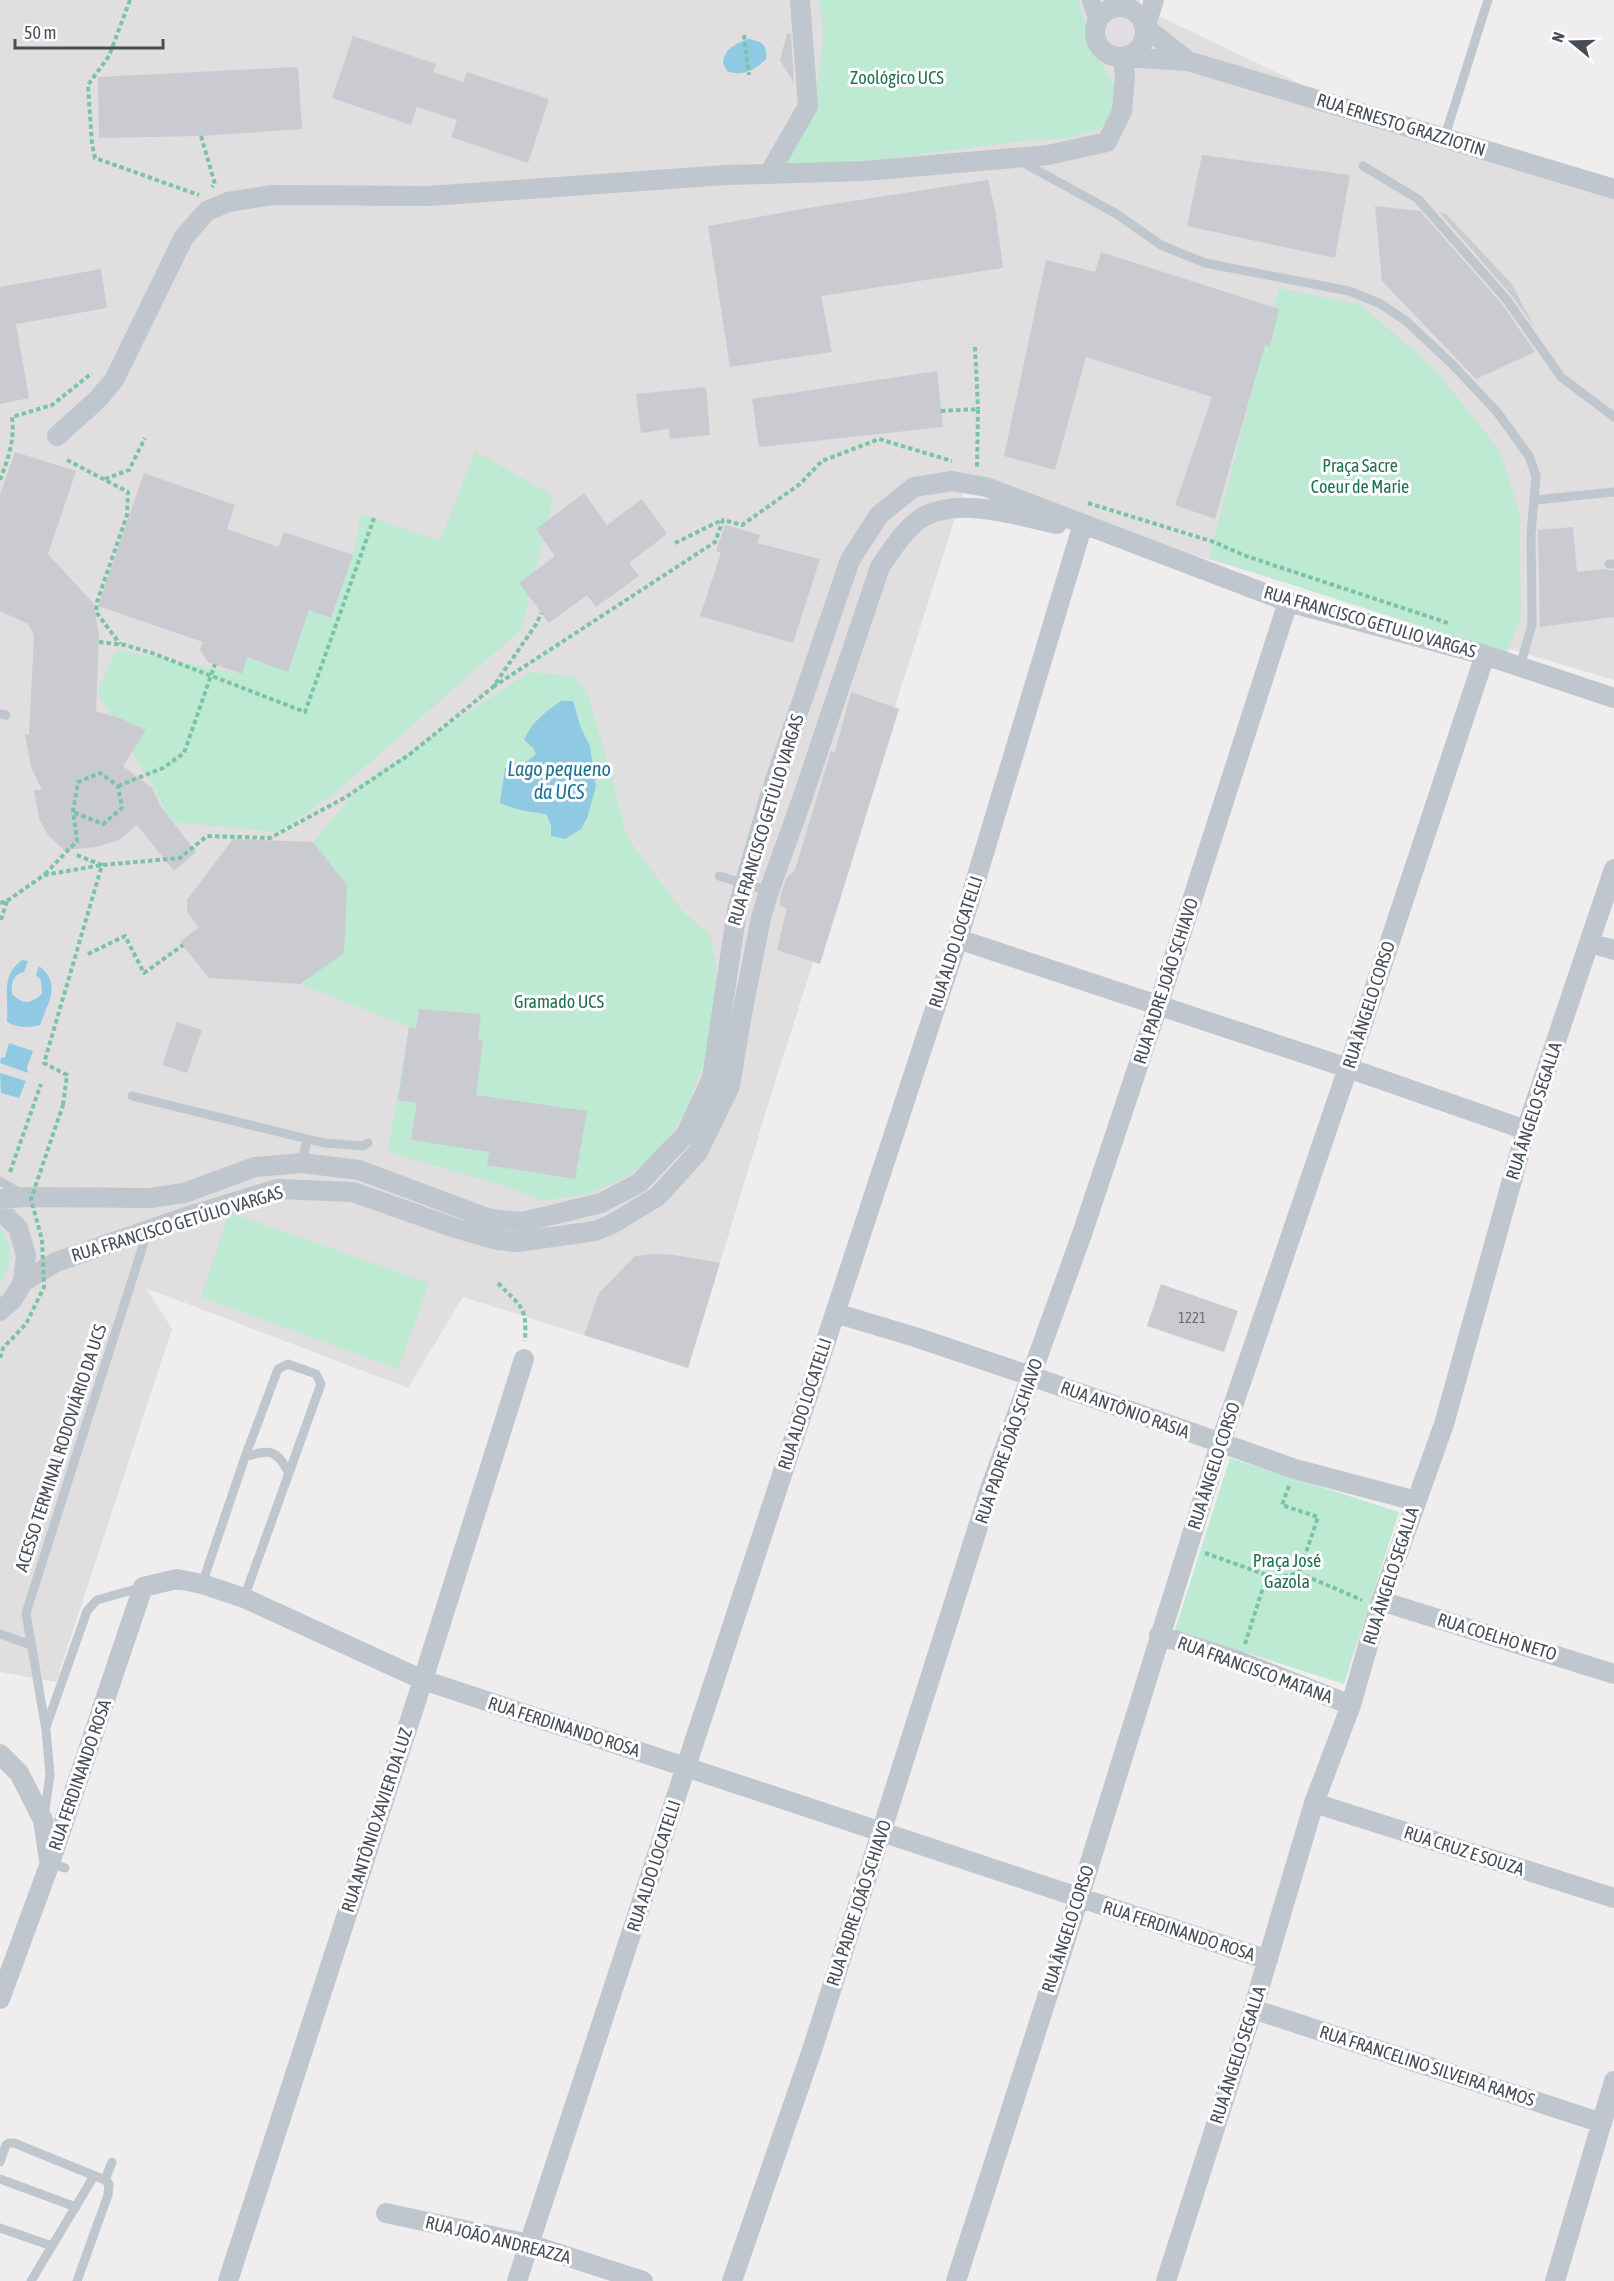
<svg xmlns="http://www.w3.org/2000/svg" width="1614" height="2281" viewBox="0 0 1614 2281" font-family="'Asap Condensed',sans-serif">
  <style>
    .education { fill: #e0dede }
    .green { fill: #bee9d3 }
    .water { fill: #90c9e2 }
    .building { fill: #cacbd1 }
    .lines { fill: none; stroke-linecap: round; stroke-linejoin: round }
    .path { stroke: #7ac3a6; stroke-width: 4; stroke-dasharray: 4.5 3; stroke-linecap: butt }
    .service { stroke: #bfc6cd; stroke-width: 9 }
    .minor { stroke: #bfc6cd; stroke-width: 20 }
    .path-bridge { stroke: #7ac3a6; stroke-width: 4; stroke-dasharray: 4.5 3; stroke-linecap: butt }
    .labels { text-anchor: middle; stroke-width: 6; stroke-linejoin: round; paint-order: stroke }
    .number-label { font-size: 15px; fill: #686d76 }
    .park-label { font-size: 18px; fill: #207150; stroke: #fff }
    .street-label { font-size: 18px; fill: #474e58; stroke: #fff }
    .water-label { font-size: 20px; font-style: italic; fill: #1a7297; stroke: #fff }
  </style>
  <rect width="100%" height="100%" fill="#efeded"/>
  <path class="education" d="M0 0H1140L1138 6 1372 118 1614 194V680L965 487 774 1085 688 1368 463 1297 408 1388 146 1288 172 1329 56 1682 0 1672Z"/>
  <path class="green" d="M818 0H1079L1084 20 1098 46 1105 72 1114 84 1116 107 1111 125 1069 138 1022 141 828 166 779 168C790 148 804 127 811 105 820 74 829 31 818 0Z
    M1279 288 1361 305 1433 367 1500 451 1519 512 1521 615 1507 654 1209 558Z
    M475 451 553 496 522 629 336 792 278 832 173 822 97 691 117 650 241 674 247 657 288 671 309 610 332 617 353 555 361 514 440 541Z
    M529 672 573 676 586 690 608 763 627 837 684 913 710 934 717 973 707 1055 685 1112 656 1156 623 1179 588 1194 541 1201 508 1187 388 1152 409 1027 300 984 313 842 363 783Z
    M229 1212 429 1283 398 1369 201 1297Z
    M0 1228C14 1242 12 1267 0 1283Z
    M1230 1458 1399 1512 1344 1684 1175 1630Z"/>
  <path class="water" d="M749 39C763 42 767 44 766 59 755 70 742 77 727 71L723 63C724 49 736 43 749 39Z
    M561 701H573L581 728 590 746 596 787 587 818 581 829 565 839 551 836V825L546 814C528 812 517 810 500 803L505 768 515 762 520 767 536 754 533 748 524 740C533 721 544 713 561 701Z
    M22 960 28 961 24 972C12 975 11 984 12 994 23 1005 31 1004 42 994L41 980 36 975 39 966C62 984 48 1002 40 1025 28 1028 18 1028 7 1022 9 996 0 976 22 960Z
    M9 1043 33 1051 27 1067 28 1073 0 1063 1 1058 5 1057Z
    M0 1073 26 1081 19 1098 1 1093Z"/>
  <path class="building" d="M787 33 791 34 794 83 780 60Z
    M353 36 436 64 433 72 463 82 467 72 549 99 528 163 451 137 457 120 417 107 411 125 332 98Z
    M298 67 302 129 201 136 99 138 98 77Z
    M1202 155 1350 175 1335 258 1187 226Z
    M988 180 995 209 1003 268 821 296 832 352 730 367 708 226 808 208Z
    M1375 206 1420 211 1502 304 1535 352 1476 379 1382 281Z
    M1440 213 1446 214 1511 283 1535 328 1512 296Z
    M1101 252 1279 309 1270 347 1265 345 1215 519 1175 505 1212 397 1086 357 1055 470 1004 456 1046 260 1095 272Z
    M101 269 107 308 16 324 29 398 0 404V287Z
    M937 371 943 427 759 447 752 399Z
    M706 387 710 435 670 439 669 429 641 433 636 394Z
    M15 452 76 471 48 554 94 604 99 637 96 711 120 718 146 730 123 766 152 788 161 807 196 852 174 871 137 825 119 840 96 847 64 850 48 835 39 819 34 790H42L31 767 25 734 29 735 34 635 28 624 0 611V494Z
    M144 473 235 505 227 529 278 547 284 532 353 555 331 618 309 610 288 672 247 657 242 674 208 662 200 650 203 642 98 606Z
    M584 493 607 525 642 499 667 534 629 563 639 576 596 607 587 595 549 623 519 583 555 556 536 529Z
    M725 525 760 535 757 543 820 559 793 643 700 616 721 553 716 551Z
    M1573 527 1577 572 1604 569 1614 571V617L1540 627 1538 530Z
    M851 692 899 709 820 964 777 950 787 908 780 906V897L786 879 795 870 831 751 835 752Z
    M233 839 313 842 347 885 344 953 300 984 209 978 180 942 199 927 187 912V900Z
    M419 1009 481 1014 478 1040 483 1041 476 1095 587 1111 575 1179 487 1165 489 1152 411 1140 417 1103 398 1100 409 1027 416 1028Z
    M177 1022 202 1030 187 1073 162 1065Z
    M655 1254 674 1255 720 1263 688 1368 584 1335 599 1293 635 1256Z
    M1161 1284 1238 1311 1224 1352 1147 1326Z"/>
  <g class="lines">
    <path class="path" d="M130 0 109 56 88 85 92 144 95 158 199 195
      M744 35 749 75
      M201 136 215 184 212 187
      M975 347 978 409
      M941 411 978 409 977 468
      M67 460 128 492 127 515 97 602 96 612 120 644
      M105 479 129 470 145 438
      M0 480C8 459 15 440 12 417L52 405 92 373
      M1088 503 1214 542 1246 556 1448 623
      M675 543 722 520
      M99 642 125 645 152 653 305 712 374 518
      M493 687 715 542 723 520 742 525 800 484 822 461 879 439 952 461
      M118 786 163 768 184 753 215 664
      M45 874 77 841 73 812 78 782 100 773 118 786 122 808 103 824 73 812
      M0 903 7 901 44 875 102 865 180 858 207 836 270 838 346 797 410 754 493 687 537 623 541 613
      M1 920 7 901
      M88 954 125 936 144 973 183 945
      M63 1105 67 1075 44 1063 102 865 74 854
      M10 1172 41 1084
      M498 1283C522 1308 527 1306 525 1341
      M1289 1486 1282 1505 1318 1517 1299 1573
      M1205 1553 1267 1575 1281 1577 1299 1573 1362 1600
      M1245 1644 1267 1575"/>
    <path class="service" d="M1086 0 1096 28
      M1096 0 1098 20
      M1113 8 1114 0
      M1444 139 1488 0
      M1020 161 1115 213 1161 245 1205 263 1349 291 1381 304 1406 321 1453 365 1497 412 1529 456 1536 476 1531 535 1532 625 1520 666
      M1363 166 1418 199 1507 300 1561 377 1614 417
      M1535 500 1614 492
      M1609 564H1614
      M0 714 6 715
      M719 876 769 891
      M132 1096 324 1143 363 1146 368 1143
      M302 1163 307 1139
      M0 1181 22 1194
      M245 1457C270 1449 276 1449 289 1473
      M202 1584 245 1457 278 1369 288 1364 316 1374 321 1384 244 1598
      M0 1634 31 1645
      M46 1727 87 1611 97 1600 143 1587
      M44 1816 50 1775 46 1730 26 1613 147 1233
      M50 1863 65 1868
      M0 2162 6 2145 9 2143H14L105 2180 109 2184 108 2195 77 2281
      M0 2179 76 2207
      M105 2180 112 2162
      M0 2228 52 2246
      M31 2281 94 2176"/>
    <path class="minor" d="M1154 0 1145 27 1188 61
      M1095 32a25 25 0 1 1 50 0a25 25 0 1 1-50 0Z
      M769 174 808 106 800 0
      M57 436 98 399 114 380 184 237 207 211 228 202 273 195 429 196 726 175 864 171 1048 155 1107 142 1122 111 1125 76 1123 57 1188 61 1614 189
      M958 939 1348 1068 1526 1130
      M1590 943 1614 950
      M0 1199 27 1197 150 1198 184 1193 255 1167 302 1163 359 1170 490 1219 523 1222 601 1203 639 1183 686 1134 712 1078 737 910 771 792 850 560 879 515 914 487 952 481 986 487 1288 602 1485 655 1614 698
      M0 1210 18 1228 26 1255 23 1282 13 1299 0 1311
      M23 1282 56 1262 192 1215 277 1189 353 1192 455 1228 497 1240 517 1242 595 1231 612 1224 658 1196 698 1152 730 1086 741 1019 761 918 769 891 801 802 880 567C891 551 907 525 925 516 963 497 1018 516 1057 524
      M835 1313 915 1337 1031 1376 1295 1469 1416 1501
      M1381 1601 1614 1674
      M1159 1635 1239 1661 1351 1705
      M0 1754 19 1773 43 1820 49 1860
      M1314 1803 1614 1898
      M0 1999 50 1863 143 1587 177 1579 202 1584 244 1598 423 1680 1268 1960
      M1253 2009 1602 2123
      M386 2213 529 2244 643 2281
      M228 2281 423 1680 524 1359
      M517 2281 958 939 1083 524
      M732 2281 813 2047 990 1489 1082 1234 1158 1006 1288 602
      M956 2281 1079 1898 1220 1444 1348 1068 1485 655
      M1166 2281 1253 2009 1314 1803 1351 1705 1379 1607 1444 1424 1526 1130 1614 869
      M1555 2281 1614 2081"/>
    <path class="path-bridge" d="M0 1358 3 1348 26 1324 44 1287 42 1240 31 1199 63 1105"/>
  </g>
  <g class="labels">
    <g class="number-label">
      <text x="1192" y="1323">1221</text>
    </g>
    <g class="park-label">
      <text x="897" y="84">Zoológico UCS</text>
      <text x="1360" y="472">Praça Sacre<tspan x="1360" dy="21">Coeur de Marie</tspan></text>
      <text x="559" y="1008">Gramado UCS</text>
      <text x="1287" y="1567">Praça José<tspan x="1287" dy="21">Gazola</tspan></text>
    </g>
    <g class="street-label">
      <text transform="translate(1401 125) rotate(17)" y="6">RUA ERNESTO GRAZZIOTIN</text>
      <text transform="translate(1370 622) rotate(16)" y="6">RUA FRANCISCO GETULIO VARGAS</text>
      <text transform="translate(766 820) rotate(-73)" y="6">RUA FRANCISCO GETÚLIO VARGAS</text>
      <text transform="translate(956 942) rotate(-72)" y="6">RUA ALDO LOCATELLI</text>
      <text transform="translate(1166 981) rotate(-72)" y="6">RUA PADRE JOÃO SCHIAVO</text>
      <text transform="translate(1369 1005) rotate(-72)" y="6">RUA ÂNGELO CORSO</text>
      <text transform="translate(1534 1111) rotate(-72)" y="6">RUA ÂNGELO SEGALLA</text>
      <text transform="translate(177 1224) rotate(-17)" y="6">RUA FRANCISCO GETÚLIO VARGAS</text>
      <text transform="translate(805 1404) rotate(-72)" y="6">RUA ALDO LOCATELLI</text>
      <text transform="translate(1125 1410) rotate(20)" y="6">RUA ANTÔNIO RASIA</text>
      <text transform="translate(1009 1441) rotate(-71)" y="6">RUA PADRE JOÃO SCHIAVO</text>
      <text transform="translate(61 1448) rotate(-72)" y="6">ACESSO TERMINAL RODOVIÁRIO DA UCS</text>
      <text transform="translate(1214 1466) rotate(-72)" y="6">RUA ÂNGELO CORSO</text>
      <text transform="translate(1391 1576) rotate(-72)" y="6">RUA ÂNGELO SEGALLA</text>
      <text transform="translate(1497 1637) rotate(17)" y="6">RUA COELHO NETO</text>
      <text transform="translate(1255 1670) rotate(20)" y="6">RUA FRANCISCO MATANA</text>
      <text transform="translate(564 1727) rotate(18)" y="6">RUA FERDINANDO ROSA</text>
      <text transform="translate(80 1775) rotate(-71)" y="6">RUA FERDINANDO ROSA</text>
      <text transform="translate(377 1820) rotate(-72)" y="6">RUA ANTÔNIO XAVIER DA LUZ</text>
      <text transform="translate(1464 1851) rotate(18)" y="6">RUA CRUZ E SOUZA</text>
      <text transform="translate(654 1866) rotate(-72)" y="6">RUA ALDO LOCATELLI</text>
      <text transform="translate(859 1903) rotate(-72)" y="6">RUA PADRE JOÃO SCHIAVO</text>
      <text transform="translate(1068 1929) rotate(-72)" y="6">RUA ÂNGELO CORSO</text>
      <text transform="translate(1179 1931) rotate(18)" y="6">RUA FERDINANDO ROSA</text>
      <text transform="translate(1238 2055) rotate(-72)" y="6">RUA ÂNGELO SEGALLA</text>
      <text transform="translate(1427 2066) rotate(18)" y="6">RUA FRANCELINO SILVEIRA RAMOS</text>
      <text transform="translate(498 2240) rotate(14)" y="6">RUA JOÃO ANDREAZZA</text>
    </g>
    <g class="water-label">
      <text x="559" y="776">Lago pequeno<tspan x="559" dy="23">da UCS</tspan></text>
    </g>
  </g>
  <g transform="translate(1572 42) rotate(289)" stroke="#ffffff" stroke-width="4.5" paint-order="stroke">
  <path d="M0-4.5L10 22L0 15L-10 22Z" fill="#474e58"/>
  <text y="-9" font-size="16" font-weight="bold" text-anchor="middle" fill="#474e58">N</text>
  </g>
  <path d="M15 39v9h148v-9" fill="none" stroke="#474e58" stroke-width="3"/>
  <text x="24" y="39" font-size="18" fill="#474e58" stroke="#ffffff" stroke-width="4.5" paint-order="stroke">50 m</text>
</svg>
